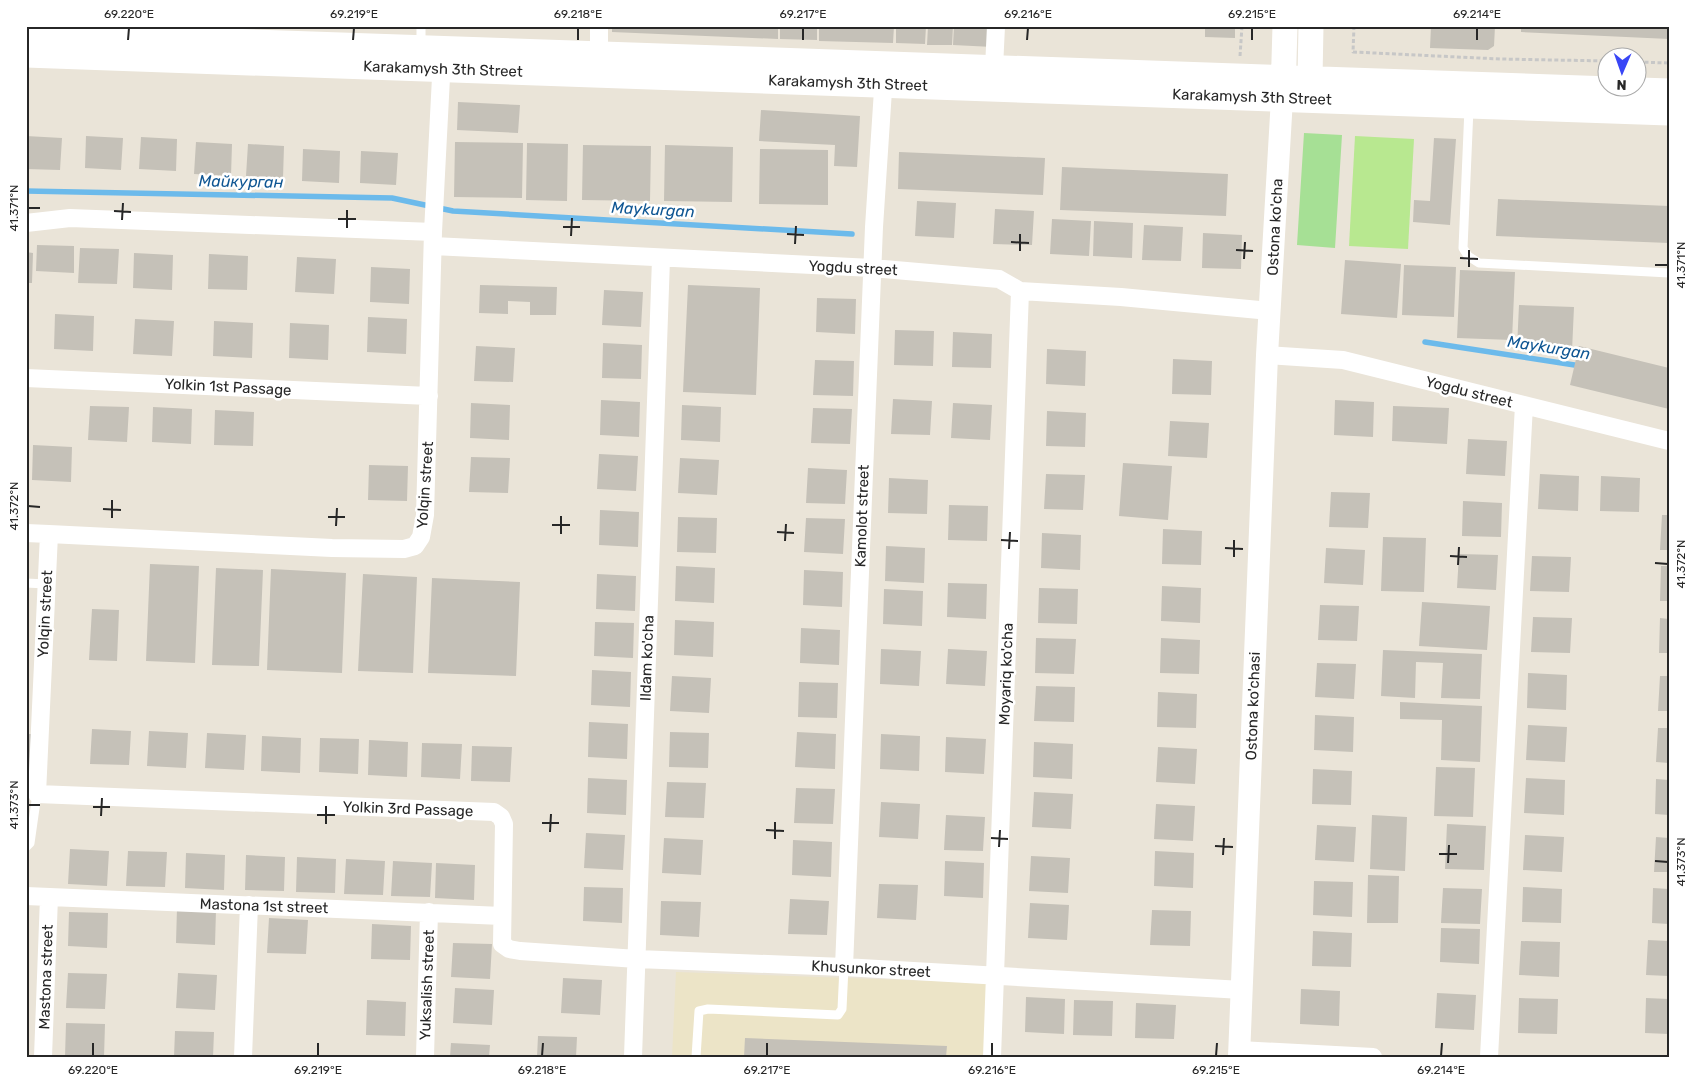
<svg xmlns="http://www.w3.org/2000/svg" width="1695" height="1083" viewBox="0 0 1695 1083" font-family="Rubik,sans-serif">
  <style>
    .education { fill: #ece4c7 }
    .green { fill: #a6e095 }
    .pitch { fill: #b8e890 }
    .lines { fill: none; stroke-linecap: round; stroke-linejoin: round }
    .stream { stroke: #6cbaeb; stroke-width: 5.5 }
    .building { fill: #c5c1b8 }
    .path { stroke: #c7c7c7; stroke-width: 3; stroke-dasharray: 4 2.5; stroke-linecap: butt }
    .service { stroke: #fff; stroke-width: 9 }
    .minor { stroke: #fff; stroke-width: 18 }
    .tertiary { stroke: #fff; stroke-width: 22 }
    .secondary { stroke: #fff; stroke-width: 25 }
    .ticks { fill: none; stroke: #272727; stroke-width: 2 }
    .labels { text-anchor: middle; stroke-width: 5; stroke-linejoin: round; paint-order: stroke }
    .street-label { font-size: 15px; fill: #272727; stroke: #fff }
    .water-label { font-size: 16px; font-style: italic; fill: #0f5693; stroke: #fff }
    .neatline { fill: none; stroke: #272727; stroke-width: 2 }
    .ticks-label { font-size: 12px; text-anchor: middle; fill: #272727 }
  </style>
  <rect width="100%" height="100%" fill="#eae4d8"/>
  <path class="education" d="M676 972 990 983 987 1057H672Z"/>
  <path class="green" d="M1304 133 1342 135 1335 248 1297 245Z"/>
  <path class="pitch" d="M1355 136 1414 139 1408 249 1349 246Z"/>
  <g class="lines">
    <path class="stream" d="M26 191 392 198 453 211 852 234
      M1425 342 1581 366"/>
  </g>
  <path class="building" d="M612 26H778V39L612 32Z
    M780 26H817V40L780 39Z
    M819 26H894L893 43 819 41Z
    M896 26H926L925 44 896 43Z
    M928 26H953L952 45H927Z
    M954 26H994L993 47 953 45Z
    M1205 26H1235V38L1205 37Z
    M1431 26H1495L1494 46 1488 50 1430 48Z
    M1521 26H1669V39L1521 32Z
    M458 102 520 105 518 133 457 130Z
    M761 110 860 116 857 167 834 166 835 145 759 141Z
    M26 136 62 138 60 170 26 169Z
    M86 136 123 138 121 170 85 168Z
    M141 137 177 139 176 171 139 169Z
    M1434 138 1456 139 1450 225 1413 222 1414 200 1430 201Z
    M196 142 232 144 231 176 194 174Z
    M455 142 523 143 522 198 454 197Z
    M527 143 568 144 567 201 526 200Z
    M248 144 284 146 283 178 246 176Z
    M583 145 651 146 650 201 582 200Z
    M665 145 733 147 732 202 664 201Z
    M303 149 340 151 339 183 302 181Z
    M760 149 828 150V205L759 204Z
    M361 151 398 153 396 185 360 183Z
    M899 152 1045 158 1043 195 898 189Z
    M1062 167 1228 174 1226 216 1060 210Z
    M1498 199 1669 206V243L1496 236Z
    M917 201 956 203 954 238 915 236Z
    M995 209 1034 211 1032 245 993 244Z
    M1052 219 1091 221 1089 256 1050 254Z
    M1094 221 1133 223 1132 258 1093 256Z
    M1144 225 1183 227 1181 261 1142 260Z
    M1203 233 1242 235 1241 269 1202 268Z
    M37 245 74 246V273L36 271Z
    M80 248 119 249 117 284 78 283Z
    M26 252 33 253 32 283H26Z
    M134 253 173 255 172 290 133 288Z
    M209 254 248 256 247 290 208 289Z
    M297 257 336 259 334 294 295 292Z
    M1345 260 1401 264 1397 318 1341 314Z
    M1404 265 1456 267 1454 317 1402 315Z
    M371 267 410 269 409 304 370 302Z
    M1460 270 1515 272 1512 340 1457 338Z
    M480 285 557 287 556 315H530V302L508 301V314L479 313Z
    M688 285 760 288 756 395 683 392Z
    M604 290 643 292 641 327 602 325Z
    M817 298 856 299 855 334 816 332Z
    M1519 305 1574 307 1572 351 1517 348Z
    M55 314 94 316 93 351 54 349Z
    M368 317 407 319 406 354 367 352Z
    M135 319 174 321 172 356 133 354Z
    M214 321 253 323 252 358 213 356Z
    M290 323 329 325 328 360 289 358Z
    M895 330 934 331 933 366 894 365Z
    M953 332 992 334 991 368 952 367Z
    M603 343 642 345 641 379 602 378Z
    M476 346 515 348 513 382 474 381Z
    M1579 346 1669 368V409L1570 385Z
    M1047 349 1086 351 1085 386 1046 384Z
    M1173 359 1212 361 1211 395 1172 394Z
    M815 360 854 361 853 396 813 395Z
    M893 399 932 401 930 435 891 434Z
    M601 400 640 402 639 437 600 435Z
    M1335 400 1374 402 1373 437 1334 435Z
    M471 403 510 405 509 440 470 438Z
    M953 403 992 405 990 440 951 438Z
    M682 405 721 407 720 442 681 440Z
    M90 406 129 407 127 442 88 440Z
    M1393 406 1449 408 1447 444 1392 441Z
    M153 407 192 409 191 444 152 442Z
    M813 408 852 409 850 444 811 443Z
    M215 410 254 412 253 446 214 445Z
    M1047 411 1086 413 1085 447 1046 446Z
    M1170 421 1209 423 1207 458 1168 456Z
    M1468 439 1507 441 1505 476 1466 474Z
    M33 445 72 447 71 482 32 480Z
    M599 454 638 456 636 491 597 489Z
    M471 457 510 458 508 493 469 492Z
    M680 458 719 460 717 495 678 493Z
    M1123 463 1172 466 1168 520 1119 516Z
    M369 465 408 466 407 501 368 500Z
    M808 468 847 470 845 504 806 503Z
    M1046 474 1085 475 1083 510 1044 509Z
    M1540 474 1579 476 1578 511 1538 509Z
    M1601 476 1640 478 1639 512 1600 511Z
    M889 478 928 480 927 514 888 513Z
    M1331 492 1370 493 1368 528 1329 527Z
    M1463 501 1502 503 1501 537 1462 536Z
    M949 505 988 506 987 541 948 540Z
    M600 510 639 512 638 547 599 545Z
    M1662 515H1669V550H1660Z
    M678 517 717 518 716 553 677 552Z
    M806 518 845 519 843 554 804 552Z
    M1163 529 1202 531 1201 565 1162 564Z
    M1042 533 1081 535 1080 570 1041 568Z
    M1383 537 1426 538 1424 592 1381 591Z
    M886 546 925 548 924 583 885 581Z
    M1326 548 1365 550 1363 585 1324 583Z
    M1459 554 1498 555 1496 590 1457 588Z
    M1532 556 1571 557 1569 592 1530 591Z
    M150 564 199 566 195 663 146 661Z
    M676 566 715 568 714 603 675 601Z
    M1661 566H1669V601H1660Z
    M216 568 263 570 259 666 212 665Z
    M271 569 346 573 342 673 267 670Z
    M804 570 843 572 842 607 803 605Z
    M363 574 417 577 413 673 358 671Z
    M597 574 636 576 635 611 596 609Z
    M432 578 520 582 516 676 428 673Z
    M948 583 987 584 986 619 947 617Z
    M1162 586 1201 588 1200 623 1161 621Z
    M1039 588 1078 589 1077 624 1038 623Z
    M884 589 923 591 922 626 883 624Z
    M1422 602 1490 606 1487 650 1419 646Z
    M1320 605 1359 606 1357 641 1318 640Z
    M92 609 119 610 117 661 89 660Z
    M1533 617 1572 618 1570 653 1531 652Z
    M1660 618 1669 619V653H1659Z
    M675 620 714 622 713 657 674 655Z
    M595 622 634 623 633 658 594 656Z
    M801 628 840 630 839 665 800 663Z
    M1036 638 1076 639 1074 674 1035 673Z
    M1161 638 1200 640 1199 674 1160 673Z
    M881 649 921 651 919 686 880 684Z
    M948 649 987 651 985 686 946 684Z
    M1383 650 1482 654 1480 699 1441 698 1443 663 1416 662 1415 698 1381 696Z
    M1317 663 1356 664 1354 699 1315 697Z
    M592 670 631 672 630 707 591 705Z
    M1528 673 1567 675 1566 710 1527 708Z
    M672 676 711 678 709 713 670 711Z
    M1660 676H1669V711H1658Z
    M799 682 838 683 837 718 798 717Z
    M1036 686 1075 687 1074 722 1034 721Z
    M1158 692 1197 694 1196 728 1157 727Z
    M1400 702 1482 706 1480 762 1441 760 1442 720 1400 719Z
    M1315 715 1354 717 1353 752 1314 750Z
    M589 722 628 724 627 759 588 757Z
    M1528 725 1567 727 1565 762 1526 760Z
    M1658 728H1669V763L1656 762Z
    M92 729 131 731 129 765 90 764Z
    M149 731 188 733 186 768 147 766Z
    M670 732 709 733 708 768 669 767Z
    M797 732 836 734 835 769 795 767Z
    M207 733 246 735 244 770 205 768Z
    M26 734H31L28 802H26Z
    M881 734 920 736 919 771 880 769Z
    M262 736 301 738 300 773 261 771Z
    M946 737 986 739 984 774 945 772Z
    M320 738 359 739 358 774 319 772Z
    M369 740 408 742 407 777 368 775Z
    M1034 742 1073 744 1072 779 1033 777Z
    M422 743 462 744 460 779 421 777Z
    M472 746 512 747 510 782 471 781Z
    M1158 747 1197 749 1195 784 1156 782Z
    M1436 767 1475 768 1473 817 1434 816Z
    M1313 769 1352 771 1351 805 1312 804Z
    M588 778 627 780 626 815 587 813Z
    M1526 778 1565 780 1564 815 1524 813Z
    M1656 779 1669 780V815L1655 814Z
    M667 782 706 783 704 818 665 817Z
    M796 788 835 789 833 824 794 823Z
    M1034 792 1073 794 1071 829 1032 827Z
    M881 802 920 804 918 839 879 837Z
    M1156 804 1195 806 1193 841 1154 839Z
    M946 815 985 817 983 851 944 850Z
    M1372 815 1407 817 1405 871 1370 869Z
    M1447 824 1486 826 1484 870 1445 869Z
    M1317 825 1356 827 1354 862 1315 860Z
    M586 833 625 835 623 870 584 868Z
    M1525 835 1564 837 1562 872 1523 870Z
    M1656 837 1669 838V872H1654Z
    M664 838 703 840 701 875 662 873Z
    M793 840 832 842 831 877 792 875Z
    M70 849 109 851 107 886 68 884Z
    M128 851 167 852 165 887 126 886Z
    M1155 851 1194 853 1193 888 1154 886Z
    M186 853 225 855 224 890 185 888Z
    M246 855 285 857 284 891 245 890Z
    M1031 856 1070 858 1068 893 1029 891Z
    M297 857 336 859 335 893 296 892Z
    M346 859 385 861 383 895 344 894Z
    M393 861 432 863 430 897 391 896Z
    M945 861 984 863 983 898 944 896Z
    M436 863 475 865 474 900 435 898Z
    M1368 875 1399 876 1398 923H1367Z
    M1314 881 1353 882 1352 917 1313 915Z
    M879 884 918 885 916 920 877 918Z
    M584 887 623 888 622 923 583 921Z
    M1523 887 1562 889 1561 923 1522 922Z
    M1443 888 1482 889 1480 924 1441 923Z
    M1653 888 1669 889V924L1652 923Z
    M790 899 829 901 827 935 788 934Z
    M661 901 701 902 699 937 660 935Z
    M1030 903 1069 905 1067 940 1028 938Z
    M177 908 216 910 215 945 176 943Z
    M1152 910 1191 911 1190 946 1150 945Z
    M69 912 108 913 107 948 68 946Z
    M269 918 308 920 306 954 267 953Z
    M372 924 411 926 410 960 371 959Z
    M1441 928 1480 929 1479 964 1440 962Z
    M1313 931 1352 933 1351 967 1312 966Z
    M1648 940 1669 941V976L1646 975Z
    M1521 941 1560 942 1559 977 1519 975Z
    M453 943 492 944 490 979 451 977Z
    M68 973 107 974 105 1009 66 1008Z
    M178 973 217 975 215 1010 176 1008Z
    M563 978 602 980 600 1015 561 1013Z
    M455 988 494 990 492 1025 453 1023Z
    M1301 989 1340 991 1339 1026 1300 1024Z
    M1437 993 1476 995 1474 1030 1435 1028Z
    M1026 997 1065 999 1064 1034 1025 1032Z
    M1519 998 1558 999 1557 1034 1518 1033Z
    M1646 998 1669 999V1034L1645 1033Z
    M367 1000 406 1002 405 1036 366 1035Z
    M1074 1000 1113 1001 1112 1036 1073 1035Z
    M1136 1003 1176 1005 1174 1039 1135 1038Z
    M66 1023 105 1024 104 1057H65Z
    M175 1031 214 1032 213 1057H174Z
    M538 1036 577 1037 576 1057H537Z
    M745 1038 947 1046 946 1057H744Z
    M451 1043 490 1045 489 1057H450Z"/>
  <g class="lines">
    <path class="path" d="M1354 26 1353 52 1500 59 1608 61
      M1240 56 1242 26
      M1638 62 1669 63"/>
    <path class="service" d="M421 47V26
      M1469 108 1463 248 1468 256 1479 263 1669 273
      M26 583 46 584
      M26 847 30 843 37 794
      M696 1057 699 1011 708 1009 838 1015 842 1009 844 967"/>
    <path class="minor" d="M599 26V64
      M442 58 433 232 425 515 421 537 415 546 404 549 332 548 49 534 37 794 494 812 501 817 504 824 502 944 509 949 520 951 637 959 844 967 1242 990
      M994 68 996 26
      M26 223 70 218 433 232
      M433 246 872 268 999 279 1020 291 1121 297 1270 311
      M1267 355 1343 360 1669 441
      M26 378 429 396
      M26 533 49 534
      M26 896 502 916
      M844 967 874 227 884 75
      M1239 1050 1373 1057
      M43 1057 49 897
      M243 1057 249 905
      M425 1057 429 912
      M633 1057 661 259
      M992 1057 1020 291
      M1489 1057 1524 405"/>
    <path class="tertiary" d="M1239 1057 1267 355 1282 98"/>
    <path class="secondary" d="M26 34 1669 91
      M26 55 1669 113
      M1310 78 1311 26
      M1283 94 1285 26"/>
  </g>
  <path class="ticks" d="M128 40 129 28M353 40 354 28M578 40V28M803 40V28M1027 40 1028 28M1252 40V28M1477 40V28M28 208H40M114 211 131 212M338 219H356M122 220 123 203M563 227H580M347 228V210M787 234 804 235M571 236 572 218M1011 242 1029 243M795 244 796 226M1236 250 1253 251M1020 251V234M1460 258 1478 259M1244 259 1245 242M1655 265H1668M1469 267V250M28 506 40 507M103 509 121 510M328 517H345M112 518V500M552 525H570M336 526 337 508M777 532 794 533M561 534V516M1001 540 1018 541M785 541 786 524M1225 548 1243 549M1009 549 1010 532M1450 556 1467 557M1234 557V540M1655 563 1668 564M1458 565 1459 547M28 805H40M93 807H110M317 815H335M101 816 102 798M542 823H559M326 824V806M766 830 784 831M550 832 551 814M991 838 1008 839M775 839V822M1215 846 1233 847M999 847 1000 830M1439 854H1457M1223 855 1224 838M1655 861 1668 862M1448 863 1449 845M93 1056V1043M318 1056V1043M542 1056 543 1043M767 1056V1043M992 1056V1043M1216 1056 1217 1043M1441 1056 1442 1043"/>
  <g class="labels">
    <g class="street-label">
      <text transform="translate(443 69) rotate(2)" y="5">Karakamysh 3th Street</text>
      <text transform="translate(848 83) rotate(2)" y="5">Karakamysh 3th Street</text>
      <text transform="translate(1252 97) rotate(2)" y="5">Karakamysh 3th Street</text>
      <text transform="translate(1275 227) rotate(-87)" y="5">Ostona ko'cha</text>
      <text transform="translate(853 268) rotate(3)" y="5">Yogdu street</text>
      <text transform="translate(228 387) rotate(3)" y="5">Yolkin 1st Passage</text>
      <text transform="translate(1469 392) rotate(14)" y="5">Yogdu street</text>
      <text transform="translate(425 485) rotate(-86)" y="5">Yolqin street</text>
      <text transform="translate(862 516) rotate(-88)" y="5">Kamolot street</text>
      <text transform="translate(45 614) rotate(-87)" y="5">Yolqin street</text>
      <text transform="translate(647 658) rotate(-88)" y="5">Ildam ko'cha</text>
      <text transform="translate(1006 674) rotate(-88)" y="5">Moyariq ko'cha</text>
      <text transform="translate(1253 706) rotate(-88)" y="5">Ostona ko'chasi</text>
      <text transform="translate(408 809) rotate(2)" y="5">Yolkin 3rd Passage</text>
      <text transform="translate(264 906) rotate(2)" y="5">Mastona 1st street</text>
      <text transform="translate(871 969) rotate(3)" y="5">Khusunkor street</text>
      <text transform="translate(46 977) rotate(-88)" y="5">Mastona street</text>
      <text transform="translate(427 985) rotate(-88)" y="5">Yuksalish street</text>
    </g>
    <g class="water-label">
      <text transform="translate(241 181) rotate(1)" y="6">Майкурган</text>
      <text transform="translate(653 209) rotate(3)" y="6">Maykurgan</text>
      <text transform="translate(1549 347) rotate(9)" y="6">Maykurgan</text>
    </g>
  </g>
  <rect width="1695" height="1083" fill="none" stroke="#ffffff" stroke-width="55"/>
  <g transform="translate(1622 72) rotate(182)"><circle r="24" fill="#ffffff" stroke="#a9a9a9"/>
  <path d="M0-4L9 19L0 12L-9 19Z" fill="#3946f6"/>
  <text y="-8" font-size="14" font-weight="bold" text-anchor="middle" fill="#272727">N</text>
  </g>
  <rect x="28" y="28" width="1640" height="1028" class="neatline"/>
  <g class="ticks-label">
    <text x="129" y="18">69.220°E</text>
    <text x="354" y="18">69.219°E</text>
    <text x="578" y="18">69.218°E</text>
    <text x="803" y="18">69.217°E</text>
    <text x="1028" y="18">69.216°E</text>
    <text x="1252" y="18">69.215°E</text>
    <text x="1477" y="18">69.214°E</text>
    <text transform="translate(14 208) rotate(-90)" y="4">41.371°N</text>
    <text transform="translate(1681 265) rotate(-90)" y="4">41.371°N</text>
    <text transform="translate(14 506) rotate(-90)" y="4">41.372°N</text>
    <text transform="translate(1681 564) rotate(-90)" y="4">41.372°N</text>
    <text transform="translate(14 805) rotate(-90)" y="4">41.373°N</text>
    <text transform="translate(1681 862) rotate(-90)" y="4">41.373°N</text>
    <text x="93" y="1074">69.220°E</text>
    <text x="318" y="1074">69.219°E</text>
    <text x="542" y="1074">69.218°E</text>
    <text x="767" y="1074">69.217°E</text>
    <text x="992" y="1074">69.216°E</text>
    <text x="1216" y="1074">69.215°E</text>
    <text x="1441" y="1074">69.214°E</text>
  </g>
</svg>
